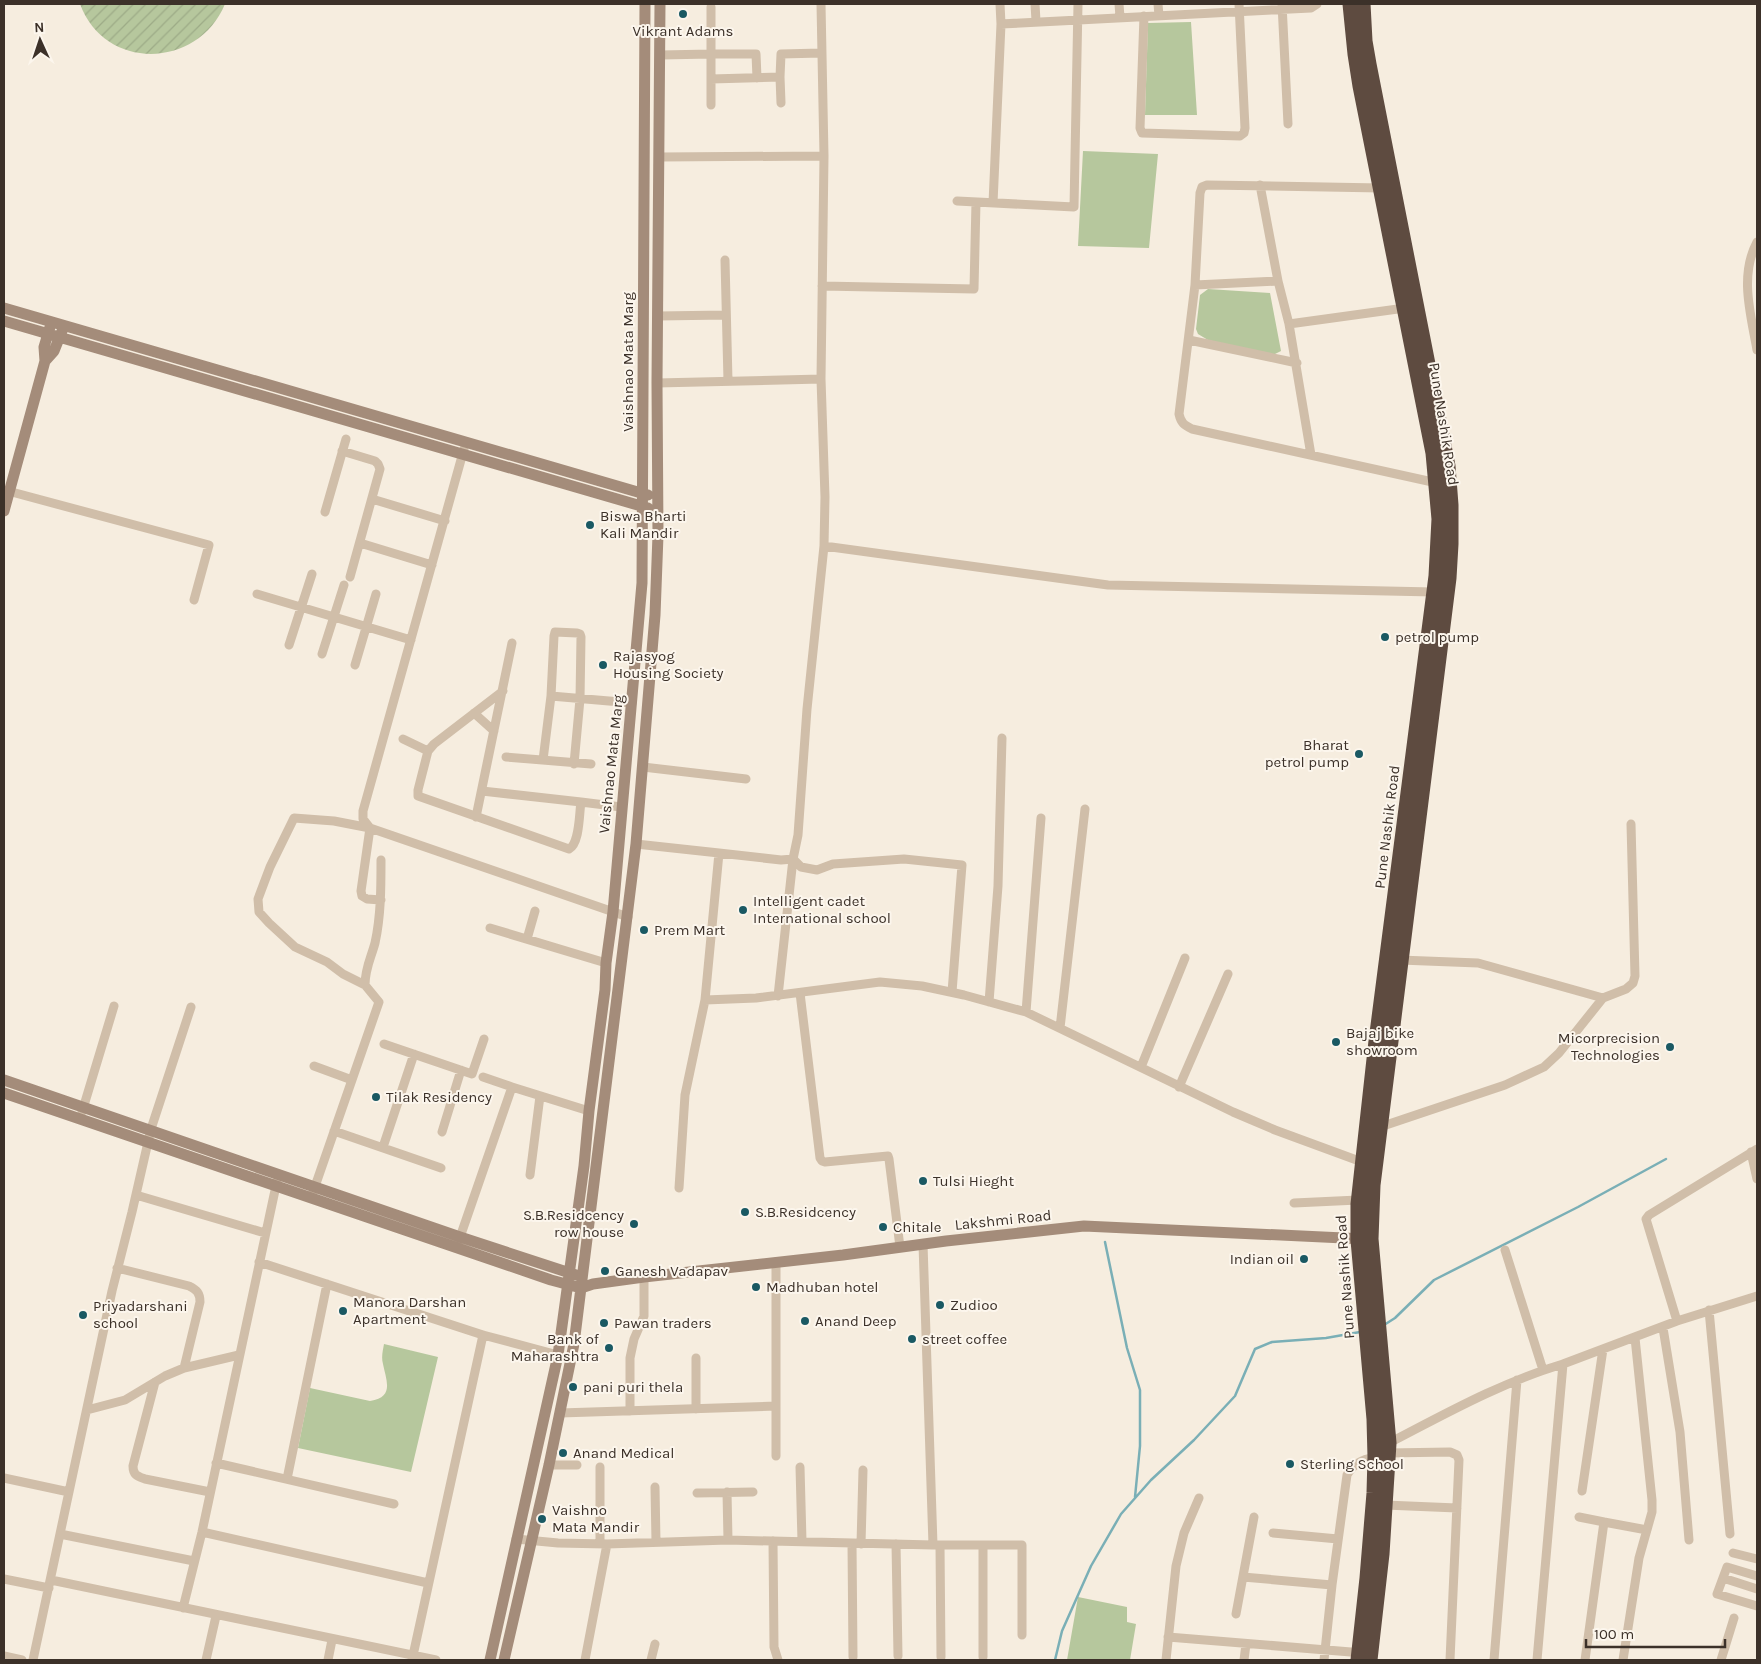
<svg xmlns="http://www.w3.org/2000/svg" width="1761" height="1664" viewBox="0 0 1761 1664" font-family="Karla,sans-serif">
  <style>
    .park { fill: #b6c79d }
    .garden { fill: url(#garden-furrows) }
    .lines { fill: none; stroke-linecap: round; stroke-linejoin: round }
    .stream { stroke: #7aafb6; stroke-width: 2.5 }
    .street { stroke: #d0bea9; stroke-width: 9 }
    .secondary { stroke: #a48c7a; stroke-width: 11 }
    .highway { stroke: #5e4b40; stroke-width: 15 }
    .poi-dot { fill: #1a5963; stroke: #fcf6ed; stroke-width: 2 }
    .labels { text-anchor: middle; stroke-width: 4; stroke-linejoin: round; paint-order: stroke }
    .poi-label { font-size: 15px; fill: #3c3129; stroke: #fcf6ed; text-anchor: start }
    .street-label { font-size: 15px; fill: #3c3129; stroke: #fcf6ed }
  </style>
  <defs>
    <pattern id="garden-furrows" width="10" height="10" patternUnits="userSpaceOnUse" patternTransform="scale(1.25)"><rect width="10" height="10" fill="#b6c79d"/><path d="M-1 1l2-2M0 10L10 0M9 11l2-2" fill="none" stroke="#9dab87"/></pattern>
  </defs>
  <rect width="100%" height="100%" fill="#f6eddf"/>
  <path class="park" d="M1191 22 1197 115H1145L1148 23Z
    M1083 151 1158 154 1149 248 1078 246Z
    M1208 289 1270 293 1281 351 1273 355 1208 340 1198 334 1196 329 1200 295Z
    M384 1344 438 1357 411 1472 298 1448 310 1388 370 1401C395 1397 386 1380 383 1364 381 1357 383 1350 384 1344Z
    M1078 1597 1127 1607V1622L1136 1624 1130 1660H1067Z"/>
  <path class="garden" d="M80 4H225C198 69 105 72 80 4Z"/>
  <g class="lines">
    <path class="stream" d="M1105 1242 1127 1348 1140 1390V1446L1135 1497
      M1384 1325 1395 1318 1434 1280 1578 1207 1666 1159
      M1055 1660 1062 1631 1091 1566 1121 1514 1151 1480 1194 1440 1235 1396 1255 1349 1272 1342 1326 1338 1360 1332"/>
    <path class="street" d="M1000 4 1001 24 1311 8 1317 4
      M1035 4 1036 21
      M1119 4 1120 17
      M1158 4 1159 16
      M1282 4 1288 124
      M711 7V54H756L757 78
      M1144 16 1140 128 1142 133 1240 136 1244 133 1245 128 1239 4
      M661 55 711 54V79L780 77 781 54 821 53
      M780 77 781 103
      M711 79V105
      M660 157 824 156
      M1260 185 1278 281 1289 324 1311 455
      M1381 188 1207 185 1202 187 1200 193 1195 285 1179 414C1181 423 1184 425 1192 429L1437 483
      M957 201 1074 207 1078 4
      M993 203 1001 24
      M1757 242C1739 276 1751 315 1757 350
      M725 260 728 381
      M1195 285 1278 281
      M822 286 974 289 976 202
      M658 316 726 315
      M1289 324 1405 308
      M1189 340 1297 363
      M657 383 821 379
      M464 449 363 811V819L370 828 628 917
      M342 451 375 461 378 464 380 469 350 577
      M8 491 209 545 194 600
      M372 499 445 521
      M325 512 346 439
      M360 543 432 565
      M824 546 1108 585 1434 592
      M257 594 411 640
      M289 645 312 574
      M322 654 344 585
      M355 665 376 594
      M503 691 434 744 428 751 418 790V796L569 849C580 843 579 814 581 802L621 807
      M551 696 632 703
      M474 713 494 731
      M403 739 428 751
      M506 757 591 764
      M543 760 551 696 554 636 555 632 577 633 580 634 581 637 580 699 574 764
      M643 767 746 779
      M482 791 581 802
      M476 817 512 643
      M636 844 719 853 705 1000 685 1095 679 1188
      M719 853 781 860 793 859 798 835 807 709 824 546 825 497 821 379 824 156 821 4
      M793 859 801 867 817 870 833 864 904 859 962 865 952 992
      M490 928 606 963
      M527 939 535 911
      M1400 960 1478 963 1603 998
      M365 985 343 974 327 962 295 947 269 923 259 912 258 899 270 867 294 818 334 821 370 828 361 891 362 896 367 899 381 900
      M800 993 820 1158 822 1161 825 1162 888 1156 889 1159 900 1247
      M778 996 793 859
      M705 1000 756 998 880 982 922 986 964 995 1026 1012 1233 1112 1275 1130 1362 1162
      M989 1002 998 886 1002 738
      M1026 1012 1041 818
      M1060 1028 1085 809
      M384 1044 472 1074 484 1039
      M314 1066 352 1080
      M1141 1067 1185 958
      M483 1077 512 1087 589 1111
      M1179 1087 1228 974
      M82 1112 114 1006
      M1380 1127 1505 1085 1544 1067 1559 1053 1603 998 1626 989 1633 983 1635 976 1631 824
      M334 1131 441 1168
      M442 1132 461 1070
      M383 1147 414 1054
      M1751 1152 1757 1179
      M530 1175 540 1096
      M136 1195 265 1233
      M311 1198 379 1002 365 985C365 968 371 958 375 943 381 916 381 887 381 860
      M1294 1203 1358 1200
      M458 1243 512 1087
      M923 1244 933 1545
      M1505 1250 1543 1370
      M259 1262 483 1335 558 1355
      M776 1262V1456
      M117 1268 189 1286C197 1290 200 1293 200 1302L184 1368
      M1709 1310 1730 1534
      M1677 1321 1646 1219 1649 1215 1757 1149
      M1663 1328 1680 1432 1689 1540
      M696 1358V1409
      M155 1382 133 1466C133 1475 137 1476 145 1479L210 1492
      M87 1410 125 1400 165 1376 184 1368 239 1355
      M630 1411V1358L634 1339 644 1316V1277
      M560 1413 776 1406
      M1389 1443C1445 1414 1502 1382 1563 1364
      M1388 1453 1450 1452 1457 1455 1459 1460 1450 1660
      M216 1463 394 1504
      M549 1465H577
      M600 1467V1544
      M800 1467 802 1541
      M4 1478 69 1492
      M287 1479 327 1284
      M655 1487 656 1542
      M1582 1491 1603 1349
      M727 1492 728 1540
      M697 1493 753 1492
      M1385 1505 1457 1508
      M1579 1517 1604 1522
      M202 1532 428 1583
      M1273 1533 1338 1539
      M60 1534 194 1561
      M516 1539 558 1543 607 1544 728 1540 933 1545H1022V1635
      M773 1541 774 1647 778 1660
      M852 1543 853 1657
      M861 1544 863 1470
      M896 1544 898 1656
      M940 1545 941 1657
      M1733 1553 1757 1559
      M1757 1576 1727 1567 1717 1594 1757 1606
      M1243 1577 1332 1585
      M1723 1578 1757 1589
      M4 1579 49 1588
      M51 1580 436 1660
      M183 1608 202 1532 277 1181
      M1236 1614 1254 1517
      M1168 1637 1363 1653
      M4 1656 22 1660
      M983 1657V1546
      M33 1660 112 1291 132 1212 151 1129 191 1007
      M206 1660 216 1616
      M328 1660 332 1640
      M412 1660 483 1335
      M585 1660 607 1544
      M651 1660 655 1644
      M1166 1660 1176 1566 1184 1533 1199 1498
      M1244 1660 1246 1644
      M1324 1660 1332 1585 1347 1475C1354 1463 1362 1460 1375 1457
      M1494 1660 1517 1380
      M1537 1660 1563 1364 1677 1321 1757 1296
      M1585 1660 1604 1522 1647 1530
      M1623 1660 1639 1558 1652 1512V1500L1635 1338
      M1721 1660 1734 1618"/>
    <path class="secondary" d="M4 308 648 495
      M4 321 648 508
      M45 361 54 351 62 331
      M4 511 45 361 44 347 50 327
      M4 1080 460 1237 576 1275
      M4 1093C186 1157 369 1217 551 1280L581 1288 593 1284 644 1277 843 1255 946 1241 1084 1226 1365 1239
      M490 1660 558 1355 584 1166 589 1111 605 990 606 963 613 912 642 583 645 4
      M504 1660 549 1465 574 1344 636 844 655 615 658 535 657 383 660 4"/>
    <path class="highway" d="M1350 4 1355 54 1360 86 1433 453 1439 519 1436 576 1376 1041 1358 1204V1240L1374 1419 1375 1457 1374 1493 1367 1578 1358 1660
      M1363 4 1365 41 1369 64 1448 466 1451 505V544L1449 578 1373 1185 1371 1239 1389 1443 1382 1554 1370 1660"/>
  </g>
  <g class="poi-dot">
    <circle cx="683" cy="14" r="5"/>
    <circle cx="590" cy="525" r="5"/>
    <circle cx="1385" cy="637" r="5"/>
    <circle cx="603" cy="665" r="5"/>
    <circle cx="1359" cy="754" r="5"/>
    <circle cx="743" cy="910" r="5"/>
    <circle cx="644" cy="930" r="5"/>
    <circle cx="1336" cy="1042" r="5"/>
    <circle cx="1670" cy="1047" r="5"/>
    <circle cx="376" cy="1097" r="5"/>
    <circle cx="923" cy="1181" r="5"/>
    <circle cx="745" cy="1212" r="5"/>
    <circle cx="634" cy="1224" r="5"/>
    <circle cx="883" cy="1227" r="5"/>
    <circle cx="1304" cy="1259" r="5"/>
    <circle cx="605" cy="1271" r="5"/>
    <circle cx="756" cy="1287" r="5"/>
    <circle cx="940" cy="1305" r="5"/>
    <circle cx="343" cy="1311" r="5"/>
    <circle cx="83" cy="1315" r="5"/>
    <circle cx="805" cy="1321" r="5"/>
    <circle cx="604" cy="1323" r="5"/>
    <circle cx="912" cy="1339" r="5"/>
    <circle cx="609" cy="1348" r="5"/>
    <circle cx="573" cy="1387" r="5"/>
    <circle cx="563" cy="1453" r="5"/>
    <circle cx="1290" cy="1464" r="5"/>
    <circle cx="542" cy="1519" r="5"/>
  </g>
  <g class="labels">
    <g class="poi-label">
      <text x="683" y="36" text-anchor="middle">Vikrant Adams</text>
      <text x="600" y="521">Biswa Bharti<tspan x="600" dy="17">Kali Mandir</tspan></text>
      <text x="1395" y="642">petrol pump</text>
      <text x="613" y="661">Rajasyog<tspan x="613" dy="17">Housing Society</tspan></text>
      <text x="1349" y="750" text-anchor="end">Bharat<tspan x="1349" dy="17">petrol pump</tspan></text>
      <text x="753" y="906">Intelligent cadet<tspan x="753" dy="17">International school</tspan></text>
      <text x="654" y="935">Prem Mart</text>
      <text x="1346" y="1038">Bajaj bike<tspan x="1346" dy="17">showroom</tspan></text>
      <text x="1660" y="1043" text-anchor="end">Micorprecision<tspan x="1660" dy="17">Technologies</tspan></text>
      <text x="386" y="1102">Tilak Residency</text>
      <text x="933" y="1186">Tulsi Hieght</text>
      <text x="755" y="1217">S.B.Residcency</text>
      <text x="624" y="1220" text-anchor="end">S.B.Residcency<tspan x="624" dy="17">row house</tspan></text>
      <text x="893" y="1232">Chitale</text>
      <text x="1294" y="1264" text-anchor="end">Indian oil</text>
      <text x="615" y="1276">Ganesh Vadapav</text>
      <text x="766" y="1292">Madhuban hotel</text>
      <text x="353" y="1307">Manora Darshan<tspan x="353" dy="17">Apartment</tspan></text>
      <text x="950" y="1310">Zudioo</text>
      <text x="93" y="1311">Priyadarshani<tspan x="93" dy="17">school</tspan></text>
      <text x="815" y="1326">Anand Deep</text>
      <text x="614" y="1328">Pawan traders</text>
      <text x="599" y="1344" text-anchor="end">Bank of<tspan x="599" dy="17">Maharashtra</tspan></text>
      <text x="922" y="1344">street coffee</text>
      <text x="583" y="1392">pani puri thela</text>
      <text x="573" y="1458">Anand Medical</text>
      <text x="1300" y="1469">Sterling School</text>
      <text x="552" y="1515">Vaishno<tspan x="552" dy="17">Mata Mandir</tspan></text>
    </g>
    <g class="street-label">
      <text transform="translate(628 362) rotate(-90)" y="5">Vaishnao Mata Marg</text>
      <text transform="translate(1444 424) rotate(81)" y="5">Pune Nashik Road</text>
      <text transform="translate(611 764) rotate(-84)" y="5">Vaishnao Mata Marg</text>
      <text transform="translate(1387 827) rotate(-83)" y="5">Pune Nashik Road</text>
      <text transform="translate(1003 1220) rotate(-6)" y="5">Lakshmi Road</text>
      <text transform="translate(1345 1277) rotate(-94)" y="5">Pune Nashik Road</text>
    </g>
  </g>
  <rect width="1761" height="1664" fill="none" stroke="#3c3129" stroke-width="10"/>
  <g transform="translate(40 40) rotate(357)" stroke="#fcf6ed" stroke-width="4" paint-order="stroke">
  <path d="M0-4L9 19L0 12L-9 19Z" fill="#3c3129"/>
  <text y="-8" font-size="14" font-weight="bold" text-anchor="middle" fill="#3c3129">N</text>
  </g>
  <path d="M1586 1639v8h139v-8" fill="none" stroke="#3c3129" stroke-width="2.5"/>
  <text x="1594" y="1639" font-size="15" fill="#3c3129" stroke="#fcf6ed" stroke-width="4" paint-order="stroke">100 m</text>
</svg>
